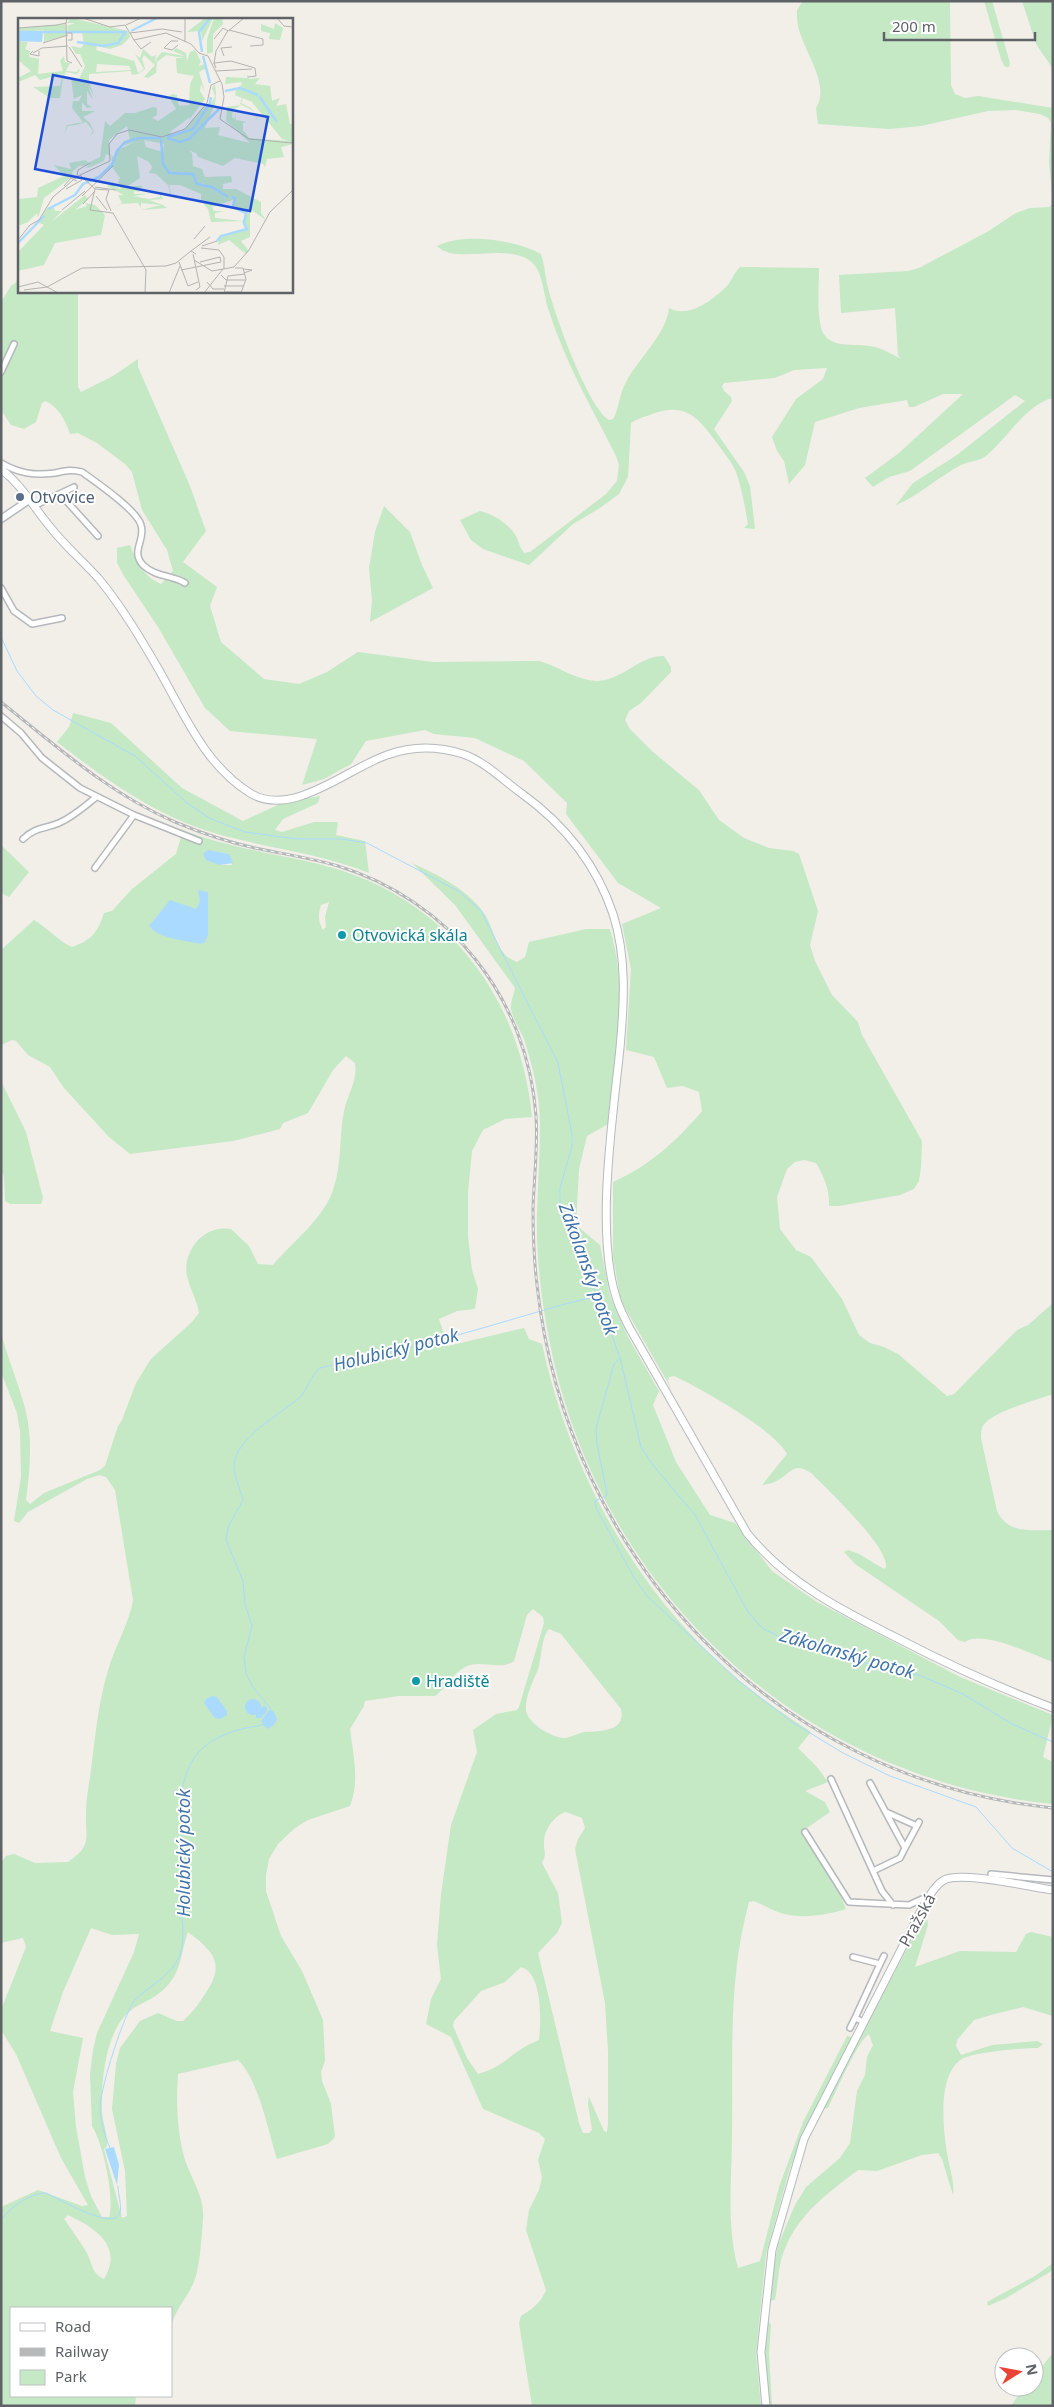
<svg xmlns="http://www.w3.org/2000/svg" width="1054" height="2407" viewBox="0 0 1054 2407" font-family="'Noto Sans',sans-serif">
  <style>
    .green { fill: #c5e8c5; fill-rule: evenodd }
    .water { fill: #aadaff }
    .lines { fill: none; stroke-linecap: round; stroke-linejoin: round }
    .stream { stroke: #aadaff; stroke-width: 1 }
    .minor-casing { stroke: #b5b8bc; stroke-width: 8 }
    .tertiary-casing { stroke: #b5b8bc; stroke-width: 9 }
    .secondary-casing { stroke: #b6babf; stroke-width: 9 }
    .minor { stroke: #fff; stroke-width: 5 }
    .tertiary { stroke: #fff; stroke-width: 6 }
    .secondary { stroke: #fff; stroke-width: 7 }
    .rail-casing { stroke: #b6b7b8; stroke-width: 3 }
    .rail { stroke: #fff; stroke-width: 1; stroke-dasharray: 4; stroke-linecap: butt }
    .service-dot { fill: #5c6f8a; stroke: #fff; stroke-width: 2 }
    .culture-dot { fill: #0f9aa8; stroke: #fff; stroke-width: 2 }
    .labels { text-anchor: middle; stroke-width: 4; stroke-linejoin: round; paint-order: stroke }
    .service-label { font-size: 16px; fill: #4e5e75; stroke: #fff; text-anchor: start }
    .culture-label { font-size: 16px; fill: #0d838f; stroke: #fff; text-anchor: start }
    .street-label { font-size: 16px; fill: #5f6368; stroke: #fff }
    .water-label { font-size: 18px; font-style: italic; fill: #4174aa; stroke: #fff }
    .inset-river { fill: none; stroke: #aadaff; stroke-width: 2.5 }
    .inset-road { fill: none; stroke: #b3b3b1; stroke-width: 1 }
    .view { fill: #1d4ed8; fill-opacity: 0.15; stroke: #1d4ed8; stroke-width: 2.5 }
    .inset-edge { fill: none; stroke: #5f6368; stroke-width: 2.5 }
  </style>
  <rect width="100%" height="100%" fill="#f1efe8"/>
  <path class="green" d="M803 1H950L951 85 955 94 965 98 978 96 1053 108V202L1049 163 1051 123 1048 118 1040 114 1016 110 988 111 921 126 890 129 818 124 816 108C831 85 803 50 798 26 797 21 797 15 797 10Z
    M984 1H992L1010 63 1009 67H1005L1001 59Z
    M1022 1H1053V69L1036 44Z
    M1053 203V398C1027 403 1006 440 986 456 980 461 969 461 961 465 938 477 920 495 896 505L913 483 957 455 1025 401 1015 395 910 471 889 477 873 487 865 478 899 453 963 394H943L914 407H909L907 400 859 408 815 422 805 465 789 484 784 461 777 451 772 437 796 399 823 379 827 368 794 370 775 378 724 383 722 386 724 391 731 397 732 401 714 429 744 472 750 486 755 529 744 528 748 524C745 507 742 489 736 472 732 462 723 452 717 443 700 420 687 402 655 413 647 416 638 418 631 423L628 477 619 494 600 508 573 524 529 565 483 549 471 540 460 520 480 511C494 515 508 523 516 536 519 542 520 548 524 553L530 552 606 494 617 481 619 465 616 456C592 408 565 362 549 311 543 295 544 270 529 260 504 243 455 265 437 246 464 232 515 240 541 254 545 265 545 277 548 288 555 315 587 406 609 420L613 419C619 409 619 397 624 386 636 360 666 336 669 308 688 319 713 300 727 286 732 280 734 273 740 267L819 268C819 286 817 305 820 322 823 350 849 343 869 346 881 347 891 354 901 359L898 355 895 308 841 313 839 275 908 271 919 268 987 232 1016 213 1030 208 1049 207Z
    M19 280V291H78V387L81 392 113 376 138 359V367L190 486 206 531 183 562 217 587 210 606 221 642 264 679 299 684 327 672 358 652 433 662 539 661C558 666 577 681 598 681 622 680 641 655 664 656L671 667V672L641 703 629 711 625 720 630 729 653 752 699 790 719 820 744 838 769 848 793 851 799 854 818 911 810 945 815 961 832 995 858 1022 862 1035 922 1141 921 1167 919 1181 914 1189 900 1195 839 1206H829C830 1191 824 1176 816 1163L804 1160 795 1162 787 1169 777 1197 780 1229 796 1250 811 1257 842 1299 859 1335 870 1343 884 1347 898 1354 947 1396 954 1394 1017 1330 1028 1325 1053 1303V1394C1036 1400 996 1411 985 1423 981 1427 981 1433 981 1438L997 1511C1008 1534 1030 1530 1053 1530V1662C1034 1655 982 1629 965 1642L958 1640 939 1621 855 1564 844 1552 848 1550 859 1554 884 1569 886 1567C889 1547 827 1489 811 1473 792 1460 790 1476 774 1482 771 1484 766 1484 762 1485L787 1454C775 1430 700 1388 674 1376L669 1377 668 1381 672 1390 621 1301 613 1257V1182C648 1167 678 1140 702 1111L699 1092 683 1086 667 1088 654 1057 626 1050 631 969 622 924 661 908 618 883 566 814 567 803 524 761 475 738 434 734 425 730 366 741 351 764 324 779 302 785 317 739 230 731 205 708 158 627 124 576 117 563V548L130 545C137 562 143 576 161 584L173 571 167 550 142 510 132 472 125 464 97 443 78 433 70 434C66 421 58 406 45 401L42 403 36 422 24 429 11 425 1 410V302L11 286Z
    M384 506 410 532 422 565 433 588 370 622 372 601 369 568 375 532Z
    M73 713 111 723 182 788 243 821 282 803 320 796 318 803 283 819 275 830 282 832 314 822H338L336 835 365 841 369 873C319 853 265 848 214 833 154 815 105 779 57 742L69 727Z
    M183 830C233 850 286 854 337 869 451 904 521 1001 532 1117L505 1119 483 1130 472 1151 468 1192V1237L472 1270 478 1289 475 1309 457 1311 439 1319 448 1346 524 1328 529 1339 542 1344C570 1473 638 1596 740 1681 763 1700 787 1716 811 1732L798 1748 817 1767 828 1782 805 1791 825 1802 830 1812 801 1832 839 1892 846 1909C826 1915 800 1920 778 1912 769 1909 761 1903 753 1901L749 1902C728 1978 733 2054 732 2132 732 2176 726 2225 738 2268L760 2261 779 2187 803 2122 847 2036 852 2037 807 2128 790 2168 766 2254 756 2354 761 2406H532L519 2323 521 2316C532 2309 541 2303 546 2290L526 2230 529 2210 539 2190 542 2177 538 2160 545 2139 539 2133 483 2109 451 2037 426 2024 431 1999 441 1979 437 1945 441 1894 451 1825 477 1752 473 1730 496 1714 517 1710 519 1707 544 1623 543 1617 533 1609 527 1615 514 1661C499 1671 481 1659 465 1667 453 1673 446 1688 435 1696H399L365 1701 364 1706 350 1729C353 1755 360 1780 350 1806L308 1820 295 1828 278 1844 269 1859 266 1875V1891L281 1936 302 1971 323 2020 325 2061 321 2072 322 2081 331 2104 335 2137 328 2144 277 2159C268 2131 259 2080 238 2060L178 2074C176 2102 177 2129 184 2157 190 2177 205 2197 203 2218 202 2233 200 2266 195 2279 189 2297 173 2310 171 2330V2308H11V2396H136L135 2406H1V2207L38 2190 82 2206 88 2205 61 2158 16 2054 1 2030V2010L26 1947 23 1938 1 1943V1862L6 1856 14 1854 35 1863 68 1862C93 1845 85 1838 86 1812 86 1801 88 1789 90 1778 95 1740 98 1700 110 1664 117 1643 130 1620 133 1600L115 1490 106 1477 99 1475 87 1479 28 1512 19 1523 14 1521 21 1477 20 1431 17 1413 1 1372V1333C8 1359 18 1382 25 1408 33 1438 30 1469 26 1500L30 1504 44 1493 100 1470 105 1466 118 1426 122 1420 136 1383 151 1359 192 1322 199 1313C197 1300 190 1289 187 1276 182 1250 205 1224 231 1229L249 1246 258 1264 273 1265C293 1241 325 1218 334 1187 342 1162 339 1136 344 1111 348 1093 358 1080 355 1063L346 1056 333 1070 308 1113 283 1123 280 1129 233 1141 130 1154 109 1137 64 1088 50 1067 28 1055 16 1041 12 1040 1 1045V950L34 920C48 928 58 941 72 947 92 940 98 932 104 913L112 911 132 889 176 854ZM212 851 229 854 232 865H220ZM329 902 325 917 326 927 323 930C318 921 318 915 321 905ZM549 1629 561 1634 621 1709C626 1732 601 1731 586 1732 579 1732 572 1738 564 1738 552 1738 527 1723 526 1710 525 1696 533 1682 538 1669 542 1657 541 1638 549 1629ZM566 1812 582 1818 585 1828 578 1839 575 1849 605 2003 608 2051V2124L607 2132 604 2131 589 2097 588 2104 592 2130 589 2133H583L579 2123 538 1953 557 1933 562 1923 558 1893 542 1863C547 1852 544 1854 544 1844 543 1831 554 1815 566 1812ZM91 1928 112 1935 139 1934 134 1952 97 2033 93 2050 90 2074 92 2126C103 2143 115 2197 109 2217H102L91 2196 85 2177 76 2127 73 2092 83 2038 50 2031 63 1992ZM188 1932C219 1955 225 1967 201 2000 196 2008 190 2014 183 2021H177L158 2013 140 2021 120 2048 116 2064 112 2109 125 2171 127 2216 122 2218 104 2149 107 2146C108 2135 103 2124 102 2112 101 2087 104 2052 116 2029 130 2001 151 2005 168 1985 182 1969 181 1951 188 1932ZM521 1967C543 1973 541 2022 539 2040 514 2049 505 2067 478 2074L467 2058 453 2026 454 2021 481 1991 505 1982ZM68 2215C95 2228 124 2246 104 2279 92 2274 92 2263 87 2253 80 2242 72 2230 64 2219Z
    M1 845 29 872 9 897 1 893Z
    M412 863C438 875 467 889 484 913 495 930 496 955 517 962L525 957 529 942 586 929H610C629 992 616 1059 610 1123L587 1136 579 1169 576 1225 600 1245 610 1296 628 1337 659 1391 653 1405 676 1462 710 1515 735 1523 772 1571 817 1602 960 1677 1053 1715 1043 1757 1053 1762V1804C799 1779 597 1588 549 1339 541 1298 536 1255 537 1213 538 1184 540 1155 540 1125 540 1096 533 1067 524 1039 520 1030 513 1019 511 1009 510 1003 514 994 515 988L455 905Z
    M1 1081 26 1132 43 1198 41 1204H10L5 1201 4 1177 1 1169Z
    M926 1913 928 1925 915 1967 960 1951 1016 1952 1026 1934 1031 1932 1053 1937V2016L1023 2007 991 2015 974 2020 957 2040 956 2046 961 2055 992 2045 1037 2041 1043 2044 1038 2048C1023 2048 973 2052 962 2059 937 2074 943 2128 947 2153 949 2166 955 2183 953 2195L942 2159 938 2153 922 2155 877 2171 858 2170C828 2193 798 2214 784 2251 778 2266 778 2285 775 2300L768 2301 778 2245 795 2205 806 2187 840 2158 850 2143 857 2091 865 2075 867 2057 873 2045 869 2034C858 2040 835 2094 828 2108L822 2109Z
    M1053 2263V2269L1050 2272 1006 2298 988 2306 987 2302 1035 2276Z
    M768 2320 771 2325 769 2353 772 2406H767L763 2356 765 2324Z
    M1053 2353V2406H1011L1024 2387H1034V2376Z"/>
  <path class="water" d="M208 850 229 854 233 863 220 865 206 860 203 854Z
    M198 890 208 892V935L205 942 200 944C185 940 159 939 149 926L170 900 196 909 200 902Z
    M212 1696 217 1697 227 1711V1715L220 1719 215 1718 204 1703 206 1699Z
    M245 1707a8 8 0 1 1 16 0a8 8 0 1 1-16 0Z
    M263 1706 267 1707V1711L261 1718H256V1714Z
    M269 1710 274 1712 277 1719 274 1725 267 1729 261 1721Z
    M114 2147 119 2165 117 2185 105 2149Z"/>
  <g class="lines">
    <path class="stream" d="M1 637 17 671 36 696 53 710 135 756 187 803 211 819 245 832 297 839H342L367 843 460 892 481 911 558 1063 572 1134V1146L560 1188V1202L566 1225 598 1296 620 1358 641 1447 652 1464 695 1515 748 1612 763 1629 796 1644 831 1655 919 1675 963 1694 1012 1724 1053 1742
      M620 1358 614 1364 596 1428 597 1444 607 1493 606 1496 595 1501 596 1508 633 1576 647 1596 740 1682 792 1722 843 1753 890 1776 976 1807 1012 1848 1053 1872
      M273 1712 253 1687 246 1674 244 1657 252 1626 245 1604 243 1581 226 1540 228 1527 243 1500C240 1489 234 1476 234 1466 235 1437 282 1414 300 1397 308 1389 310 1376 320 1368 373 1357 427 1344 479 1329 519 1318 557 1305 597 1296
      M110 2148C104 2134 101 2123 100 2108 100 2089 124 2013 135 2000 150 1985 172 1976 180 1955 186 1936 181 1918 181 1898 180 1890 184 1881 183 1872 180 1796 167 1737 264 1725
      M1 2220C10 2207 31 2193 46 2193 57 2198 115 2232 120 2213 122 2206 118 2194 118 2186"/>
    <defs>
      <path id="minor" d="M1 372 14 344
        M1 463C18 473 34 476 55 473 65 471 71 469 82 472 96 482 137 510 141 525 146 540 130 551 143 565 155 577 172 575 185 583
        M61 495 98 536
        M34 506 74 487
        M1 588 14 611 32 624 62 618
        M1 716 21 733 42 758 80 788 134 815 199 841
        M23 839C35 827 45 829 59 823 73 817 84 807 95 798
        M95 868 134 815
        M831 1779 882 1891 893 1905
        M870 1783 905 1848 900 1858 873 1871
        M886 1812 917 1826
        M805 1832 849 1902 909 1905 922 1899 926 1901
        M905 1848 919 1822
        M991 1874 1053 1880
        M853 1957 880 1964 855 2018 864 2022
        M880 1964 884 1956
        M850 2028 855 2018"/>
      <path id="tertiary" d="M1 519 29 500"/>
      <path id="secondary" d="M1 469C22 485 34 508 51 528 65 546 83 561 99 579 122 607 141 639 159 670 184 714 205 765 250 793 292 819 348 768 387 755 411 746 438 746 463 754 484 761 503 780 521 793 564 824 596 863 613 914 627 957 624 1004 620 1048 613 1118 594 1237 618 1303 621 1311 625 1319 629 1327L747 1533C787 1583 843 1611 899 1639 949 1665 1000 1688 1053 1708
        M766 2406 761 2352 772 2250 804 2139 926 1901C931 1894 935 1885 944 1880 962 1871 1030 1887 1053 1890"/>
    </defs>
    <use href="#minor" class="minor-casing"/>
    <use href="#tertiary" class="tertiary-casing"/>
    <use href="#secondary" class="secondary-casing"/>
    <use href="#minor" class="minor"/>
    <use href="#tertiary" class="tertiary"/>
    <use href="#secondary" class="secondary"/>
    <defs>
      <path id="rail" d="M1 702C56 746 110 794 175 822 201 833 228 842 255 848 283 854 311 858 338 866 391 882 442 916 476 960 511 1004 532 1059 536 1116 538 1147 534 1178 533 1209 533 1234 534 1260 537 1285 567 1559 775 1780 1053 1808"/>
    </defs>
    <use href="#rail" class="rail-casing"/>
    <use href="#rail" class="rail"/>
  </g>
  <circle class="service-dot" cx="20" cy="497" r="5"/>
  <g class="culture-dot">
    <circle cx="342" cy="935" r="5"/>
    <circle cx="416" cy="1681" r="5"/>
  </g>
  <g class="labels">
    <g class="service-label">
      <text x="30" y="503">Otvovice</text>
    </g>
    <g class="culture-label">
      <text x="352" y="941">Otvovická skála</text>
      <text x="426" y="1687">Hradiště</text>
    </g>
    <g class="street-label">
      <text transform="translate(917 1920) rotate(-61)" y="6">Pražská</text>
    </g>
    <g class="water-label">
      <text transform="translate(588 1269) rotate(70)" y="6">Zákolanský potok</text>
      <text transform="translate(396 1350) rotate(-14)" y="6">Holubický potok</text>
      <text transform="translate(847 1654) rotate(16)" y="6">Zákolanský potok</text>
      <text transform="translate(184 1853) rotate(-90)" y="6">Holubický potok</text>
    </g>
  </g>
  <g transform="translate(18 18)">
    <rect width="275" height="275" fill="#f1efe8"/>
    <path d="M53 0 110 13 112 19 104 27 92 31 79 28 78 32 116 43 115 39 120 55 126 51 117 36 122 40 125 31 134 39 138 37 137 42 139 45 138 41 144 34 167 38 155 33 158 30 168 35 169 43 172 34 177 32 183 44 180 48 187 46 189 50 181 54 187 74 183 66 182 73 187 81 171 102 172 99 152 114 154 117 164 114 188 87 192 88 197 78 194 70 197 66 198 76 197 86 187 110 202 109 200 117 232 125 208 103 209 89 223 87 215 92 214 99 217 101V94L218 102 229 104 225 105V112L231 120 271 123 264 121 234 84 225 80 223 85 233 90 238 97 240 103 234 92 222 86 224 80 217 77 218 72 208 73 224 69 220 68 224 67 223 64 207 66 208 59 229 60V56L231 61 242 60 237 66 252 68 254 83 262 80 258 88 268 86 272 106H275V126L263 129 266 139 249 141 247 149 245 146 217 140 205 148 180 139 178 135 170 132 174 135 175 148 184 151 187 159 213 158 214 164 205 166V171H218L243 184V195L248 202 232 191V219L223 223 231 233 228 236 211 222 200 227 201 219 227 211 224 203 193 204 190 191 183 183V176L162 167H151L153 176 143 174 115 178 131 181 142 179V176L145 181 131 182 145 187 149 190 123 192 143 187 123 185V190L120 185 103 186 93 191 104 185 100 177H106L89 168 95 164 96 168 103 171 100 164 102 160 94 149 82 157 94 144 93 136 96 141 98 133 116 124 101 129 112 122 109 108 91 122 92 138 88 136 86 143 70 150 68 149 72 147 61 148 54 154 55 158 26 180 20 200 19 195 10 204 0 208 1 181 19 179 20 170 46 158 36 147 53 151 51 145 68 142 70 145 82 139 87 103 92 108 107 95H117L135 89 139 90V97L134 100 140 103 158 91 151 79 154 76 159 77 161 88 171 87 172 66 176 58 159 55 158 40H167L148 37 139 44 138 55 130 60 126 59 137 47 126 37 124 41 127 51 120 56 114 57 113 53 71 56V64L77 80 70 67 75 82 69 73V86L74 89 69 90 64 84V93H77L65 99 72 105 76 114 71 119 75 113 68 104 58 107 50 108 46 116 49 107 65 104 54 90 55 83H61L64 77 56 81 53 61 45 60 42 80H32L15 69 42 68 45 56 22 62 17 57 0 64V60L13 53 0 42V23L10 24 7 31 12 33 11 39 21 41 20 56 45 53 42 43 46 38 47 44 52 45 48 53 59 54 61 51 57 48 62 52 59 56 48 54 46 58 61 61 67 48 62 36H58L53 28 63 30 66 26 64 14 50 13 49 8 57 5H49ZM79 46 111 48 113 52 78 54ZM126 122 146 126 145 134 128 129ZM119 138 131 144 134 149 131 155 138 156 150 167 152 175 116 176V173L123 174 119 172 125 168H110L122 160ZM215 182 214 190 228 196 225 203 197 200V195L206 193H196L194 189ZM187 0H195L184 23 183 13 169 14ZM196 0H204L205 6 195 16V34L189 36V21ZM257 5 265 10 262 22 251 21 252 15 243 13V6L256 11ZM47 6 49 17 26 24V12L0 14V10ZM67 177 70 181 57 192 69 188 67 185 77 187 87 197 83 217 37 225 26 247 0 253V234L26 207 20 204 29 190 35 188 37 193H44L32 205Z" fill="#c5e8c5" fill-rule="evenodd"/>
    <path d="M25 14 24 24 0 23V15Z" fill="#aadaff"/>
    <path class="inset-river" d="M113 13 139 0M0 14H109M59 24 86 28 100 25 107 15M184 34 181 14 192 0M185 38 192 65M207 73 222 70 240 77M241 78 259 104M149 119 175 111 192 85 193 79M149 120 162 124 171 121 202 90M143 121 145 146 151 155 175 156 179 166 194 169 210 179M30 191 57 177 65 166 81 159 94 147 99 133 107 124 121 120H143M199 223 203 218 229 211 226 205 228 195 215 189 217 180 214 179M0 225 26 198"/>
    <path class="inset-road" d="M65 0 92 9 107 7 116 22 148 15 173 26 181 35 190 38 204 66 206 79 202 101 231 121 275 125M259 0 266 8 275 9M48 5 49 43 54 45M108 7 123 0M0 10 39 7 48 5 49 0M211 12 245 21V27L232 28M49 15H54V22H50M112 15 144 11 164 14M196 21 205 10 210 13M116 22 123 31 133 24M160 23H153L146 30 154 32 160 27M167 24V0M25 25 50 17M51 29 64 49M15 33 12 36 21 38V33M15 35 24 30 50 28M206 38 203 30 214 29M196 46 198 33 209 14 226 0M198 50 196 45 213 43 237 50M198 53 234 51M230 59 238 58 237 50M62 157 77 171 91 172 88 181 93 193M59 158 60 152 72 145M46 168 53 160 59 163M77 169 98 172M48 171 64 162M77 171 72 192 95 195 128 252 127 275M64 178 95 148M78 178 89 192M65 186 77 173M44 192 67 173M176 221 187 208M0 222 12 207 21 202 35 179 60 158 92 143 91 126 99 116 111 112 144 119 167 111 189 85 193 67 202 63M184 228 199 223M183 230 201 232 206 239V251M173 233 192 219M175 236 182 269 178 272M176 242 194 253 216 249 231 232 252 194 275 172M161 244 170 268 180 264M182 244 202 239M217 250H225L228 261 223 275M225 251 234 252 226 255M163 252 203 244 202 239M203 257 208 262H227M189 264 195 271H206M206 268H225M0 269 20 264 40 275M6 272 29 269 64 250 148 248 158 245 173 233 178 236M206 274H223M151 275 162 248M186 275 205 251M206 275 210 258 227 256"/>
    <path class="view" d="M35 57 250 99 232 193 17 151Z"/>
    <rect width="275" height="275" class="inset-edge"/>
  </g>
  <rect width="1054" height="2407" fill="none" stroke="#5f6368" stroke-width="5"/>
  <rect x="10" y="2307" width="162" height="90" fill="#ffffff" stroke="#bfc1c3"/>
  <rect x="20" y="2323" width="25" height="8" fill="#ffffff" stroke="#bfc1c3"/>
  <text x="55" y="2332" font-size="15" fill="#5f6368">Road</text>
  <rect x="20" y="2348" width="25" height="8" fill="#b6b7b8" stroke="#bfc1c3"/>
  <text x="55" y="2357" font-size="15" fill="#5f6368">Railway</text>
  <rect x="20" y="2370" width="25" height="15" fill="#c5e8c5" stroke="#bfc1c3"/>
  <text x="55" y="2382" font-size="15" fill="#5f6368">Park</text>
  <g transform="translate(1019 2372) rotate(79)"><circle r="24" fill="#ffffff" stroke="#bfc1c3"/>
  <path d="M0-4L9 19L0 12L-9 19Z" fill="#ea4335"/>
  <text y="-8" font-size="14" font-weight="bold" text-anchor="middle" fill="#5f6368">N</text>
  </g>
  <path d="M884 32v8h151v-8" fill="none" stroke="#5f6368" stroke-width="2.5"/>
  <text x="892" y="32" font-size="15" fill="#5f6368" stroke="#ffffff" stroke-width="4" paint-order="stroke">200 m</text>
</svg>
